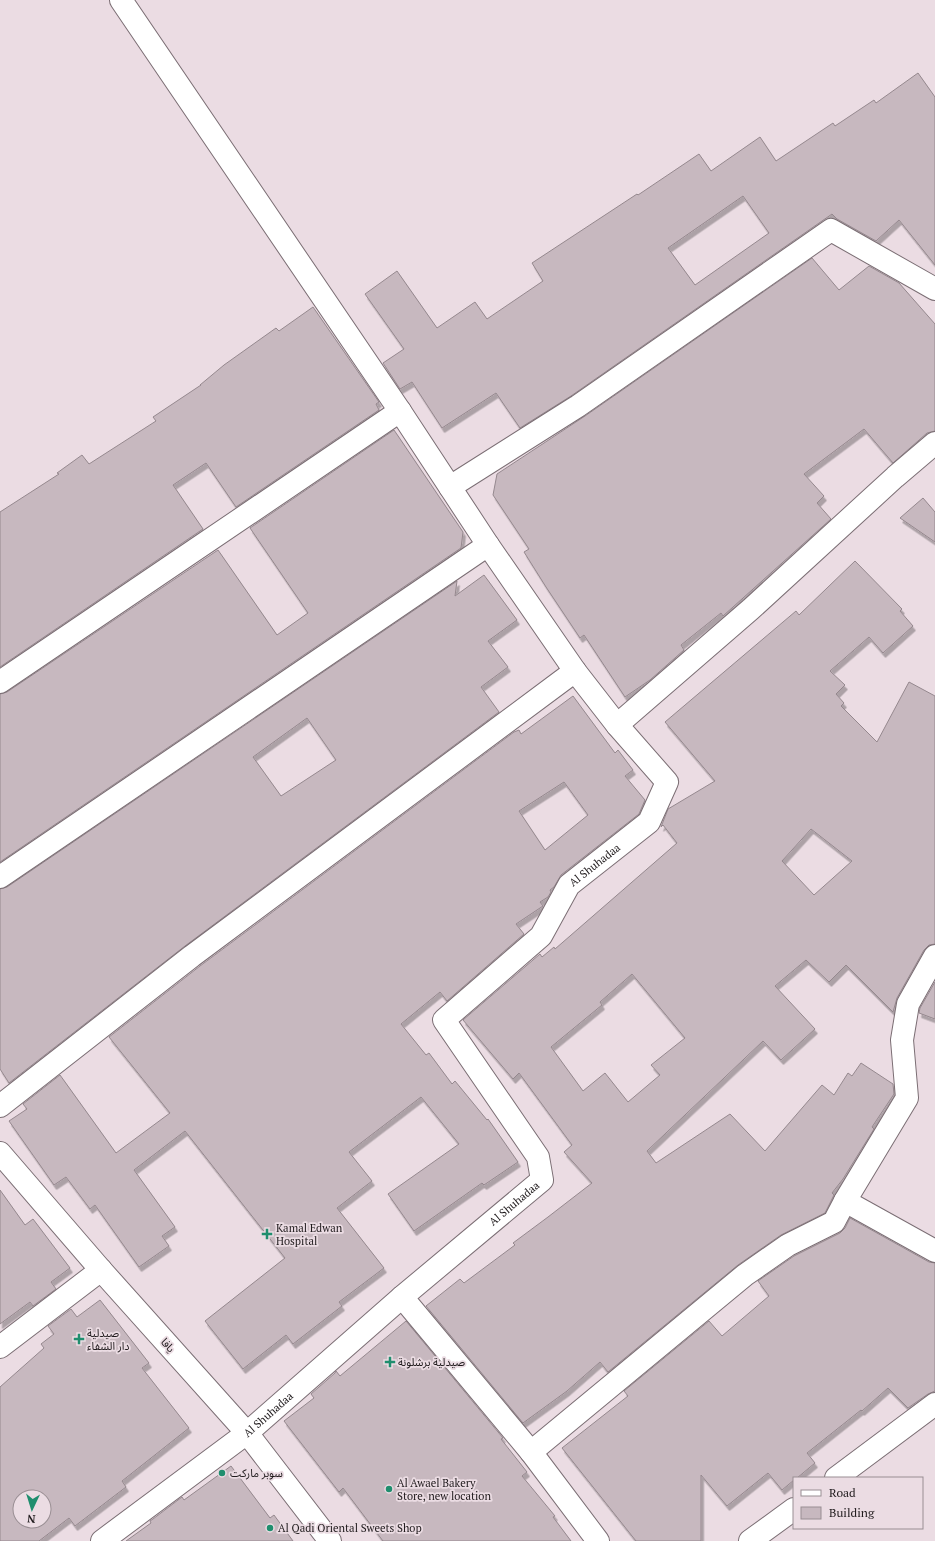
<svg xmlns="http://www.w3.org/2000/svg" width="935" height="1541" viewBox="0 0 935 1541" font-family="'PT Serif','Noto Sans Arabic',serif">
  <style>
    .building { fill: #c7b8bf; stroke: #95888e; fill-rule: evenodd; filter: url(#shadow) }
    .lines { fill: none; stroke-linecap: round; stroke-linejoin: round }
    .minor-casing { stroke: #7b6e74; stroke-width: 24 }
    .minor { stroke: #fff; stroke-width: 22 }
    .poi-dot { fill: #1f8e6e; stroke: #ebdce3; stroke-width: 1.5 }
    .labels { text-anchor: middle; stroke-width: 3.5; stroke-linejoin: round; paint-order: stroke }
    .street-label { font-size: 11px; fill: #1f1a1c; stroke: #ebdce3 }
    .poi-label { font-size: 11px; fill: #1f1a1c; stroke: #ebdce3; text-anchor: start }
  </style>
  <defs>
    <filter id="shadow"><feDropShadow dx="2.5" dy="4.5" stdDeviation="0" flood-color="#0004"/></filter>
  </defs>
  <rect width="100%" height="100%" fill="#ebdce3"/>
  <path class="building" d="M918 73 935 97V265L899 220 876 241 837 219 832 214 571 396 520 428 496 393 442 428 412 382 400 389 383 363 404 349 365 294 397 271 437 328 475 302 487 319 543 281 532 263 637 194 638 195 699 154 711 171 760 137 776 161 833 123 835 126 874 100 876 103ZM743 196 769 233 695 285 668 248Z
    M812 258 839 290 869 266 899 283 935 324V431L927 433 893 463 864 429 804 474 824 496 817 503 831 519 723 616 721 613 681 645 684 650 650 680 625 697 584 635 580 638 546 587 524 552 529 549 493 495 497 474 585 416Z
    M313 307 379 402 376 404 379 410 236 507 206 463 173 485 203 529 0 667V512L59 474 57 473 82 455 89 464 156 421 153 417 201 385H200L224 365 276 328 279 331Z
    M394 430 463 532 461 548 0 862V694L7 692 218 550 277 635 308 613 250 528Z
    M923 498 935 512V542L900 518Z
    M855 561 902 609 900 611 913 626 883 653 869 637 830 671 845 685 836 694 844 703 841 706 877 742 909 682 935 696V944L929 945 924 950 897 998 893 1012 846 965 829 982 806 960 775 986 815 1029 781 1060 763 1041 647 1151 656 1163 730 1114 765 1151 822 1085 834 1095 848 1073 852 1076 861 1063 893 1084 894 1094 872 1127 874 1129 843 1179 832 1193 834 1195 825 1213 781 1235 738 1265 608 1372 600 1362 567 1391 523 1423 426 1306 460 1279 464 1283 515 1245 513 1243 548 1217 592 1183 564 1152 572 1145 519 1073 513 1079 463 1020 540 954 542 957 554 947 555 949 677 843 663 825 661 827 668 809 715 781 665 722 796 611 799 615ZM811 829 852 861 814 895 782 861ZM632 974 685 1038 651 1065 660 1075 628 1102 605 1073 583 1091 551 1047 602 1005 600 1002Z
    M484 575 517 620 488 641 508 667 481 687 499 712 185 946 9 1083 0 1069V889L7 887 457 581 455 596ZM307 718 336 760 281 796 253 757Z
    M573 696 615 753 618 750 633 770 625 776 645 800 639 814 561 875 554 887 550 890 551 892 548 897 540 902 543 906 516 924 524 934 447 1001 440 992 401 1024 426 1055 429 1053 452 1084 455 1081 487 1120 488 1119 518 1162 484 1185 482 1183 414 1231 388 1194 459 1144 421 1097 349 1152 372 1181 337 1208 384 1268 339 1302 342 1306 293 1344 286 1335 243 1369 205 1321 285 1258 185 1131 134 1170 175 1227 162 1236 169 1246 139 1267 95 1205 90 1209 66 1177 54 1185 9 1121 27 1109 23 1104 60 1075 116 1153 170 1113 109 1037 200 966 514 732 519 730 521 734ZM564 782 588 815 545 850 519 811Z
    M935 982V1019L919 1013 920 1008Z
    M0 1190 25 1225 33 1219 70 1268 51 1282 56 1289 33 1306 30 1302 0 1324Z
    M850 1218 929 1262 935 1263V1391L928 1394 908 1408 888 1388 862 1411 861 1410 807 1453 815 1463 797 1478H794V1480L782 1490 768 1473 727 1506 701 1475V1541H636L562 1448 628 1396 624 1391 709 1321 722 1336 769 1296 758 1281 794 1256 840 1233 845 1228Z
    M100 1300 149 1363 142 1368 189 1428 122 1481 126 1487 75 1526 69 1518 39 1541H0V1387L44 1348 41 1344 54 1334 48 1326 71 1309 77 1317ZM20 1497H44V1521H20Z
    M406 1321 503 1438 501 1439 527 1472 522 1476 555 1516 553 1517 571 1541H383L343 1488 339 1492 284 1421 314 1398 311 1394 335 1373 336 1371 340 1376Z
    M231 1466 270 1518 274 1515 293 1541H126L151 1523 150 1521 153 1519 182 1497 184 1500Z"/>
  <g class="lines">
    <defs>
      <g id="minor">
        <path d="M450 487 578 406 831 230 935 289"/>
        <path d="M0 682 400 411"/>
        <path d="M617 725 751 609 895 477 935 443"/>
        <path d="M0 877 488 545"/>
        <path d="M0 1106 192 956 575 671"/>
        <path d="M0 1153 101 1270 247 1433 330 1541"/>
        <path d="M845 1201 935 1251"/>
        <path d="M402 1297 531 1452 598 1541"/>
        <path d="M0 1347 101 1270"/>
        <path d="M531 1452 745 1275 788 1245 834 1222 845 1201 907 1098 902 1040 908 1004 935 956"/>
        <path d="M836 1478 935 1404"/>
        <path id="s1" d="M102 1541 247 1433 402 1297 542 1180 538 1157 444 1020 541 936 569 885 649 822 667 782 617 725 575 671 488 545 400 411 121 0"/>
        <path d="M750 1541 794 1509"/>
      </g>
    </defs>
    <use href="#minor" class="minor-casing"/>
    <use href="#minor" class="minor"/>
  </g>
  <g class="poi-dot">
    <path d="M265 1228h4v4h4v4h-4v4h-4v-4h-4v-4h4z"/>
    <path d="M77 1333h4v4h4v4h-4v4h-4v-4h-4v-4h4z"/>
    <path d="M388 1356h4v4h4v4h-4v4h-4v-4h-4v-4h4z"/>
    <circle cx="222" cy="1473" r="4"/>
    <circle cx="389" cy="1489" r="4"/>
    <circle cx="270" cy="1528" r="4"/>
  </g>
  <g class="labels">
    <g class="street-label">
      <text dy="4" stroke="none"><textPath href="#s1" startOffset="978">Al Shuhadaa</textPath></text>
      <text dy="4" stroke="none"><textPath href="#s1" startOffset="533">Al Shuhadaa</textPath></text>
      <text transform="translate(168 1345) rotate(48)" y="4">يافا</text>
      <text dy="4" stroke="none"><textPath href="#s1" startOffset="209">Al Shuhadaa</textPath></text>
    </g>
    <g class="poi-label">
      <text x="276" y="1232">Kamal Edwan<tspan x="276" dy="13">Hospital</tspan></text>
      <text x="87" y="1337">صيدلية<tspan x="87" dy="13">دار الشفاء</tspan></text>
      <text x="398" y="1366">صيدلية برشلونة</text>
      <text x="230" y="1477">سوبر ماركت</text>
      <text x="397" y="1487">Al Awael Bakery<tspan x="397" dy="13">Store, new location</tspan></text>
      <text x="278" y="1532">Al Qadi Oriental Sweets Shop</text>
    </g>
  </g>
  <rect x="793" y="1477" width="130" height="52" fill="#ebdce3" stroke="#998e93"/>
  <rect x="801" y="1490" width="20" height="6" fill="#ffffff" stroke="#998e93"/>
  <text x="829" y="1497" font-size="12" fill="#1f1a1c">Road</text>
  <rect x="801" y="1507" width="20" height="12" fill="#c7b8bf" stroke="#998e93"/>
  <text x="829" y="1517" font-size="12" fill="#1f1a1c">Building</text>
  <g transform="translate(32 1509) rotate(184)"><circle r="19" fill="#ebdce3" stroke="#998e93"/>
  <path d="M0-3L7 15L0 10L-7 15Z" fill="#1f8e6e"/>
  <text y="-6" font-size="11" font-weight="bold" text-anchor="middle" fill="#1f1a1c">N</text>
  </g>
</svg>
